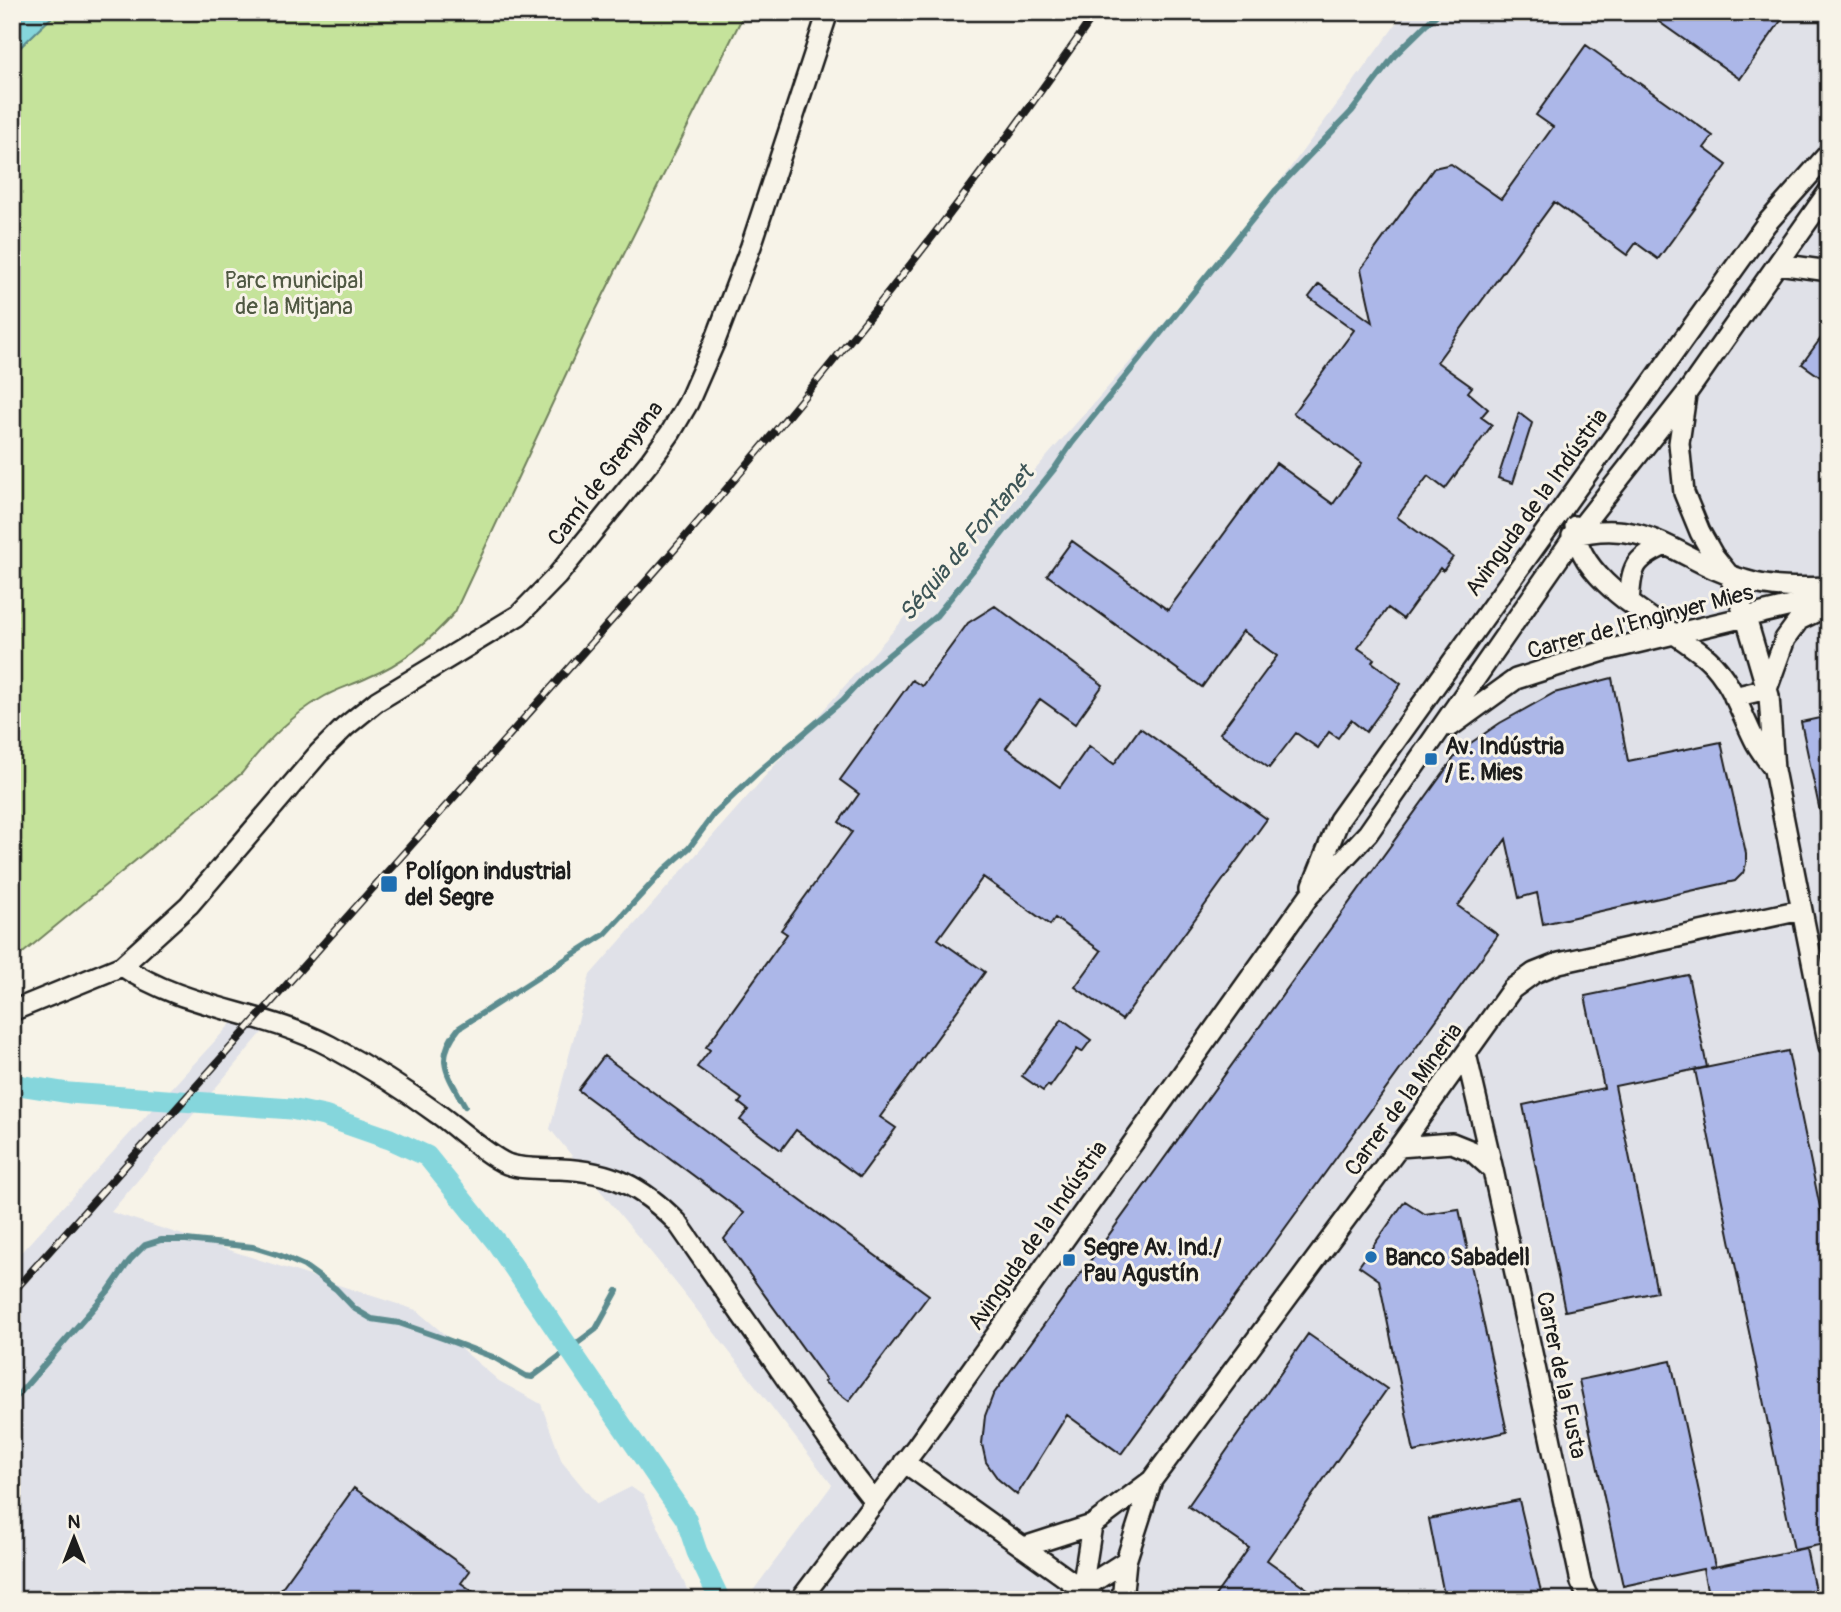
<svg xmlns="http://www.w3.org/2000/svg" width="1841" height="1612" viewBox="0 0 1841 1612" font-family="Pangolin,sans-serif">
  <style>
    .built { fill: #e0e1e8 }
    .green { fill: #c5e39b; stroke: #70805c; stroke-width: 2 }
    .water { fill: #85d6dc; stroke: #5b8c8f; stroke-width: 2 }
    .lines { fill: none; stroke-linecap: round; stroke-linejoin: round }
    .stream { stroke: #5b8c8f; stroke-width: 6 }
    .canal { stroke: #85d6dc; stroke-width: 21 }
    .building { fill: #acb7e8; stroke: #1c1c1c; stroke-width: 2 }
    .street-casing { stroke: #1c1c1c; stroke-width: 24 }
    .street { stroke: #f7f3e8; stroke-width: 19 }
    .rail-casing { stroke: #1c1c1c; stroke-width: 8 }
    .rail { stroke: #f7f3e8; stroke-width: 5; stroke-dasharray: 16; stroke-linecap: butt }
    .poi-dot { fill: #1f6fb2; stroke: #f7f3e8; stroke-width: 2.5 }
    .labels { text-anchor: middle; stroke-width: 6; stroke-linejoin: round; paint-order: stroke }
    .park-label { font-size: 23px; fill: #4f5842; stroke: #f7f3e8 }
    .street-label { font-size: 23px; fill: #1c1c1c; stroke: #f7f3e8 }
    .poi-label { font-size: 23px; font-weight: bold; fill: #1c1c1c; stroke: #f7f3e8; text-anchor: start }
    .water-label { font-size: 24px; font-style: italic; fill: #3c5456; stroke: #f7f3e8 }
  </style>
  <rect width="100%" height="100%" fill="#f7f3e8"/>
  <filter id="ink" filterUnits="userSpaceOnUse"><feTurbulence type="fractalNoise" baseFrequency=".0143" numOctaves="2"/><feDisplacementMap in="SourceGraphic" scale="14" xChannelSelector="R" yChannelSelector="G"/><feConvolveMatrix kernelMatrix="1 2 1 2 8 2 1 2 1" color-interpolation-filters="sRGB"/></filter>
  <g filter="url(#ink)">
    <path class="built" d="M1405 12H1829V1600H746L832 1485 680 1288 550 1129 590 975 1234 244Z
      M236 1018 266 1028 111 1212 416 1310 499 1381 541 1404 562 1462 597 1504 631 1487 644 1496 692 1600H12V1262Z"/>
    <path class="green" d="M57 12H745L594 314 455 612C431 640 403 663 369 677 353 685 335 689 320 699 288 718 264 744 242 773L12 962V55Z"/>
    <path class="water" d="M12 12H57L12 55Z"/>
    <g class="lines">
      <path class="stream" d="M465 1106C448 1075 433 1059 459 1028L605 934 664 870 689 848 714 814 757 773 843 700 873 668 936 616 1055 468 1072 443 1276 190 1352 111 1395 55 1439 12
        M12 1402 109 1290 130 1260 145 1245 161 1240H186L253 1247 279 1255 304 1266 336 1289 355 1309 372 1319 399 1323 445 1339 493 1357 526 1376 532 1377 596 1329 617 1291"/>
      <path class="canal" d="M12 1084 69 1093 291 1109 324 1116 390 1139 427 1156 497 1243 686 1519 697 1552 720 1600"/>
    </g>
    <path class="building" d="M1645 12H1787L1740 79Z
      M1586 45 1713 136 1704 148 1727 165 1658 259 1636 243 1627 255 1554 202 1437 362 1472 387 1468 392 1488 409 1481 417 1492 425 1445 489 1428 476 1397 517 1453 557 1443 571 1440 568 1403 619 1388 608 1358 648 1374 659 1372 662 1401 684 1366 732 1351 720 1338 738 1329 732 1318 748 1296 733 1269 768 1220 733 1277 656 1243 631 1202 687 1047 575 1072 541 1168 610 1276 463 1333 504 1362 463 1293 413 1354 330 1309 297 1319 284 1373 323 1361 269 1434 168 1451 164 1501 199 1553 127 1536 115Z
      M1829 327V383L1802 364Z
      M1519 413 1532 423 1513 483 1498 478Z
      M995 606 1103 685 1075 724 1040 699 1006 748 1060 787 1089 746 1114 764 1140 728 1267 819 1122 1020 1075 987 1101 951 1055 918 1050 925 983 877 938 939 985 972 880 1117 896 1128 860 1177 796 1130 781 1150 740 1120 748 1110 739 1103 742 1099 697 1067 710 1050 706 1047 787 934 781 930 852 832 839 822 859 794 840 780 912 680 922 686 968 623Z
      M1612 678 1628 761 1721 742 1746 853V864L1743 873 1735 881 1543 924 1537 893 1519 898 1506 839 1458 906 1498 935 1121 1454 1067 1415 1017 1495 998 1479 986 1462 982 1444 985 1416 993 1395 1459 751 1500 723 1554 693Z
      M1829 716V821H1822L1801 722Z
      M1688 975 1707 1067 1615 1086 1657 1292 1565 1311 1523 1105 1604 1088 1585 996Z
      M1062 1019 1091 1040 1082 1052 1077 1049 1050 1087 1048 1085 1043 1091 1022 1076Z
      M1788 1051 1829 1251V1543L1794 1550 1695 1070Z
      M604 1056 929 1295 849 1401 824 1382 826 1380 724 1239 744 1213 578 1090Z
      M1405 1201 1425 1214 1459 1209 1507 1432 1414 1452 1379 1280 1359 1266Z
      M1308 1334 1387 1389 1267 1560 1323 1600H1212L1249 1548 1188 1506Z
      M1671 1361 1715 1567 1709 1568 1806 1548 1817 1600H1709L1703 1569 1623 1586 1579 1380Z
      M354 1488 470 1571 461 1583 485 1600H273Z
      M1519 1500 1543 1600H1445L1429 1519Z"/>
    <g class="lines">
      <defs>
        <path id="street" d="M1778 264 1829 271
          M1686 395 1679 443 1684 493 1700 532 1713 555 1729 575 1746 618 1769 696 1774 770 1829 1046
          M1575 526C1577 585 1669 624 1708 659 1732 681 1741 714 1756 743 1761 752 1768 761 1774 769
          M1572 536C1648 515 1678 561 1744 580 1772 589 1800 588 1829 587
          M1629 602C1632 567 1632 560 1665 545
          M1734 697 1767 689 1785 639 1799 620 1828 606
          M1451 726 1516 679 1607 650 1829 597
          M1313 885 1339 820 1766 224 1829 153
          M122 966C184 1009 264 1011 330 1046 367 1066 404 1089 438 1114 458 1128 486 1155 507 1164 523 1170 543 1168 560 1169 611 1171 641 1186 677 1222L849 1469 874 1501
          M12 1011 122 966 189 905 319 753 345 727 377 701 519 615 557 576 651 460 671 432 688 403 715 341 751 246 828 12
          M1466 1054 1493 1170 1581 1582 1589 1600
          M1399 1147 1452 1143 1472 1151 1493 1170
          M904 1462 1097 1600
          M1024 1547 1092 1525 1152 1480 1399 1147 1512 989 1534 973 1559 963 1801 910
          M1082 1589 1092 1525
          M1082 1589 1126 1561
          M800 1600 917 1446 1309 896 1368 833 1575 535 1686 394 1829 191
          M1122 1600 1126 1561 1152 1480"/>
      </defs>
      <use href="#street" class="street-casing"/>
      <use href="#street" class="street"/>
      <defs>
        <path id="rail" d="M12 1293 667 558C820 382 964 205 1096 12"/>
      </defs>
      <use href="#rail" class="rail-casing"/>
      <use href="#rail" class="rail"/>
    </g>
  </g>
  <g class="poi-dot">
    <rect x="1424" y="752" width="14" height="14" rx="3.5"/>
    <rect x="380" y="875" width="18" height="18" rx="3.5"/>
    <circle cx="1371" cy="1257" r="7"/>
    <rect x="1062" y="1253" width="14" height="14" rx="3.5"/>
  </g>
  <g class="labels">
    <g class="park-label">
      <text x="294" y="288">Parc municipal<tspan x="294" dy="26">de la Mitjana</tspan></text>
    </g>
    <g class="street-label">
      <text transform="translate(605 473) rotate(-53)" y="8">Camí de Grenyana</text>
      <text transform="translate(1536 502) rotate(-54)" y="8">Avinguda de la Indústria</text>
      <text transform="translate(1640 621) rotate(-15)" y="8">Carrer de l'Enginyer Mies</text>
      <text transform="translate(1403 1099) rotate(-54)" y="8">Carrer de la Mineria</text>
      <text transform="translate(1037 1235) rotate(-55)" y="8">Avinguda de la Indústria</text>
      <text transform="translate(1562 1375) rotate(78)" y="8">Carrer de la Fusta</text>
    </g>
    <g class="poi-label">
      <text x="1445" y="754">Av. Indústria<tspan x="1445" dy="26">/ E. Mies</tspan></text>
      <text x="405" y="879">Polígon industrial<tspan x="405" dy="26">del Segre</tspan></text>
      <text x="1083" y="1255">Segre Av. Ind./<tspan x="1083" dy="26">Pau Agustín</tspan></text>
      <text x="1385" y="1265">Banco Sabadell</text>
    </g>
    <g class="water-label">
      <text transform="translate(966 543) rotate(-50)" y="8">Séquia de Fontanet</text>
    </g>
  </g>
  <rect width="1841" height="1612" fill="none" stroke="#f7f3e8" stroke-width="42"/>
  <rect x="21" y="21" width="1799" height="1570" fill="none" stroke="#1c1c1c" stroke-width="2.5" filter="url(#ink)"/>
  <g transform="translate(74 1538)" stroke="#f7f3e8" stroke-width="5" paint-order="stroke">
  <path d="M0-5L12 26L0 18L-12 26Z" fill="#1c1c1c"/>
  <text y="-10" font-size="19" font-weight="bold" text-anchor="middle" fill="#1c1c1c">N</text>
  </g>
</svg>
